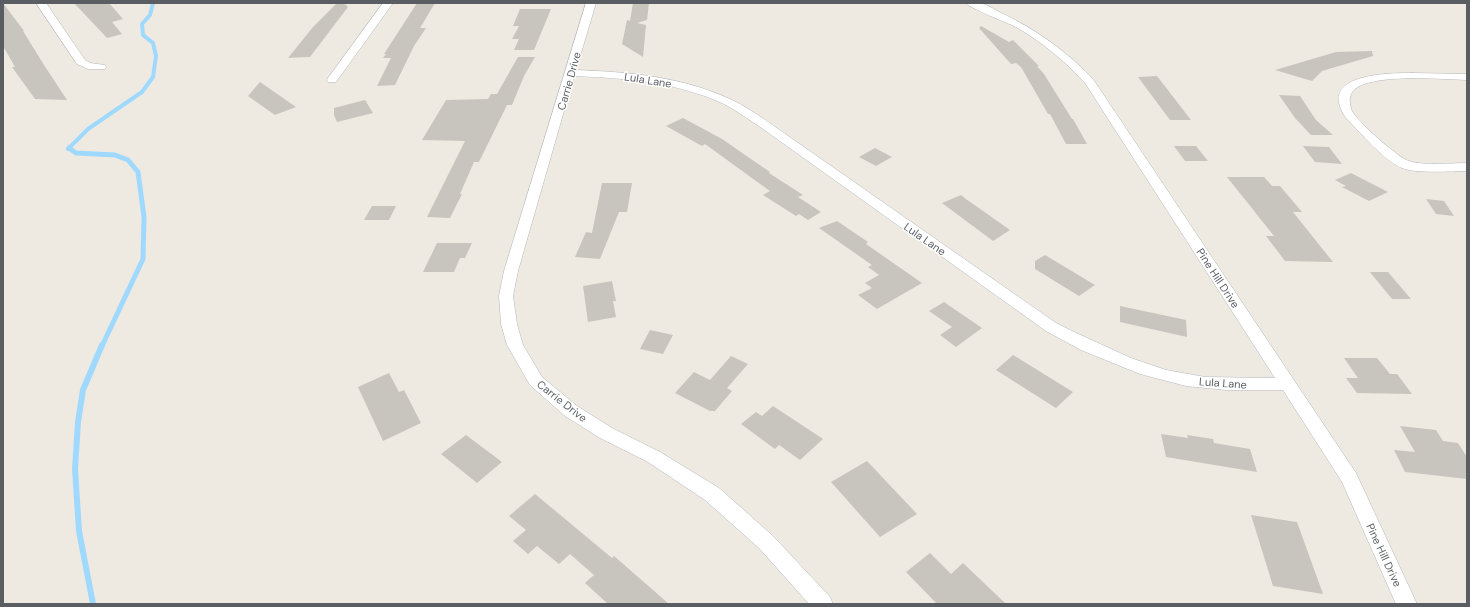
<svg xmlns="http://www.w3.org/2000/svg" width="1470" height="607" viewBox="0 0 1470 607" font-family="'DM Sans',sans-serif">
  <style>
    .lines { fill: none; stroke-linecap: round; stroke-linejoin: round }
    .stream-far2 { stroke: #a0d9ff; stroke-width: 4 }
    .stream-far1 { stroke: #a0d9ff; stroke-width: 5 }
    .stream { stroke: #a0d9ff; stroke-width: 6 }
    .building { fill: #c8c5be }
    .minor-casing { stroke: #b4b8bd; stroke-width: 1 }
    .minor { fill: #fff; fill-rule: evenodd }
    .labels { text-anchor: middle; stroke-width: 3; stroke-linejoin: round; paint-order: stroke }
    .street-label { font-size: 11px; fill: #5a5e63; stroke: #fff }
  </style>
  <rect width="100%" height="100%" fill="#eeeae1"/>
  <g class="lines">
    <path class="stream-far2" d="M68 149 88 129 142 92 153 77 156 56 153 43 143 35 142 24 150 15 153 3"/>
    <path class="stream-far1" d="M69 148 76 153 115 155 128 160 138 172 144 217 143 259 102 346"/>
    <path class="stream" d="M93 604 79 531 75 469 78 422 83 390 102 345"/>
  </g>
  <path class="building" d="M3 3 24 31H23L44 65 67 100 35 99 12 67H15L3 46Z
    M74 3H109L123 19 112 22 122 34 107 38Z
    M337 3H344L348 7 310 57 288 58 313 27Z
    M417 3H435L420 28H426L414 46 395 85 377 86 391 58H383L386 54H384Z
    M633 3H649L647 20 637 23 646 25 643 57 622 44 627 20 630 21Z
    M520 9H551L534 50H514L519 39H512L519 26H513Z
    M981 26 1009 42 1013 40 1039 66H1037L1044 74 1072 119H1073L1087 144H1066L1050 114H1048L1021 67 1016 63 1011 64 979 28Z
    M1372 51 1373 56 1322 71 1312 81 1275 70 1336 52Z
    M518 57H535L524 76 512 105H507L479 162H474L460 194H462L450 218 427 217 465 141 422 140 446 100 488 99 491 94H497Z
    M1157 76 1191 120H1170L1138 77Z
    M260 82 296 107 275 115 248 96Z
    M1279 95 1300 96 1316 120 1333 135H1311L1295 118Z
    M365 100 373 113 337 122 334 115V108Z
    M683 118 722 139 770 172 769 173 803 195 798 197 821 212 808 220 799 214 796 216 763 195 770 191 705 144 702 146 666 126Z
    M1174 146H1196L1208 161H1185Z
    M1303 146 1329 147 1342 164 1315 162Z
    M875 148 892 157 876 166 859 157Z
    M1351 173 1388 192 1369 201 1342 187 1346 186 1335 180Z
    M1227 177H1264L1272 186H1280L1302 212H1293L1333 262 1285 261 1266 236H1274Z
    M602 183H632L627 212H619L600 259 575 257 586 232 592 233Z
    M961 195 966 199 1010 230 993 241 942 203Z
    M1426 199 1444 201 1454 216 1436 214Z
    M372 206H396L389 220H364Z
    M837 221 868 242 866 244 922 283 877 309 858 295 872 288 865 283 879 275 868 267 872 265 819 228Z
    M437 243H472L465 258H460L454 272H423Z
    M1045 255 1095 285 1079 296 1035 269V261Z
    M1370 272H1388L1411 299H1392Z
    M612 281 616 301H613L616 317 588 322 583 286Z
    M944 302 982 328 956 347 940 335 952 327 929 311Z
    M1120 306 1186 320 1187 337 1120 322Z
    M650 330 673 335 663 354 640 349Z
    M1013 355 1073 392 1056 408 996 370Z
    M731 356 748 364 727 388 732 391 715 411H710L675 393 694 372 710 380Z
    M1344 358H1377L1390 374H1397L1412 394 1357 393 1346 378H1358Z
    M389 373 399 392 404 390 421 423 383 441 358 387Z
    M773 406 823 439 800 460 779 445 775 449 741 424 756 412 762 416Z
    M1400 426 1436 430 1443 441 1458 443 1467 457V479L1405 472 1394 450 1415 452Z
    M1161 434 1188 438 1187 435 1213 439 1214 443 1250 449 1257 472 1166 457Z
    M466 435 502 462 477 483 441 454Z
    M867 461 917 514 880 537 831 482Z
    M535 494 612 558 614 556 669 604H608L585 583 594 575 570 554 559 564 537 546 528 554 513 541 526 530 509 516Z
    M1251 515 1297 522 1323 594 1273 586Z
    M930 553 951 574 963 563 1006 604H937L906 572Z"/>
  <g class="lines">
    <defs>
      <path id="minor" d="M36 3H46L85 60 90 63 105 65 106 67 105 69H88L77 64Z
        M383 3H393L336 82H328L327 80 328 78Z
        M586 3H596L576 70C629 72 684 77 732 100 745 106 758 115 771 124L1056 323 1074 332 1131 358 1166 370 1205 377 1275 378 1085 83C1065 61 1042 42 1016 27 1006 22 971 9 966 3 970 3 975 2 979 3 986 4 994 9 1001 13 1036 29 1066 51 1093 79L1356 473 1417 604H1396L1342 482 1283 390H1226L1186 386 1140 374 1081 350 1046 331 763 129C750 120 737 111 724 104 677 82 625 78 574 76L518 271 513 296 517 324 523 345 542 377 577 406 612 428 660 452 719 488 773 536 830 597 833 604H809L759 548 705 500 648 462 600 438 565 416 530 385 507 345 501 324 499 296 504 271Z
        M1412 73 1467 74V80C1441 79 1380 74 1358 87 1349 92 1348 101 1352 111 1357 121 1398 158 1409 161 1422 166 1452 163 1467 163V171C1451 171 1416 174 1402 168 1382 159 1362 134 1346 118 1316 74 1386 73 1412 73Z"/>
    </defs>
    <use href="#minor" class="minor-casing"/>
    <use href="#minor" class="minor"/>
  </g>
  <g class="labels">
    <g class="street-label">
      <text transform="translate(648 80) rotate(9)" y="4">Lula Lane</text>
      <text transform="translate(569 81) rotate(-74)" y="4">Carrie Drive</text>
      <text transform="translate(925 239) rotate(35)" y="4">Lula Lane</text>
      <text transform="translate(1218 278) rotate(57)" y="4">Pine Hill Drive</text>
      <text transform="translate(1223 383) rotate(4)" y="4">Lula Lane</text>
      <text transform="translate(562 401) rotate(38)" y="4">Carrie Drive</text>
      <text transform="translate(1384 555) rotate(65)" y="4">Pine Hill Drive</text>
    </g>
  </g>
  <rect width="1470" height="607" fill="none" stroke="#5a5e63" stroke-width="8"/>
</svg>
